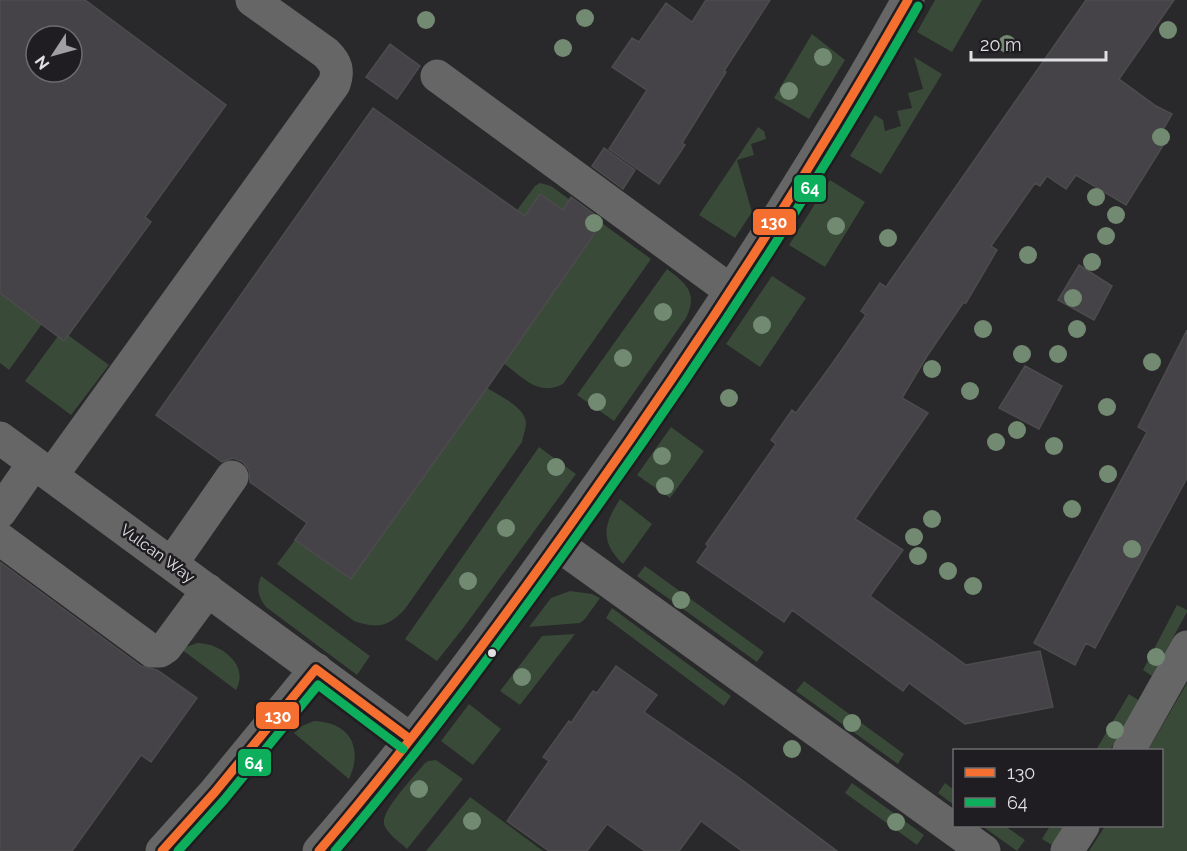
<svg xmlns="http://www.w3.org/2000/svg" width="1187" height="851" viewBox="0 0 1187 851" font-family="Raleway,sans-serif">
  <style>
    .green { fill: #394a39 }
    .building { fill: #454248; stroke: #4d4c4d; stroke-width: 1.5; fill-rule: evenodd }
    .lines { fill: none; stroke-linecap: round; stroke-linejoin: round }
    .minor { stroke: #666; stroke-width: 33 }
    .bus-1-casing { stroke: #1f1d21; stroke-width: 14 }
    .bus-2-casing { stroke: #1f1d21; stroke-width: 14 }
    .bus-1 { stroke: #f46f30; stroke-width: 9 }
    .bus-2 { stroke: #0daf5c; stroke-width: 9 }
    .tree { fill: #728972 }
    .bus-dot { fill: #e0dfe2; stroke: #1f1d21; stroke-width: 2 }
    .labels { text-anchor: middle; stroke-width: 5; stroke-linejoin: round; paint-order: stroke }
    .street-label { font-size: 16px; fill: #e0dfe2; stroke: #1f1d21 }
    .line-badge { stroke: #1f1d21; stroke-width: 2 }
    .badge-label { font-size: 16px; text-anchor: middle; font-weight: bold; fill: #fff }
  </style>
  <rect width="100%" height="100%" fill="#29282a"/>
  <path class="green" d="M935 0H982L952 52 917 32Z
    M812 34 845 60 809 119 774 98Z
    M914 57 942 74 881 174 850 156 875 115 883 120 885 131 901 126 897 111 912 108 908 93 923 89Z
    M758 127 764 131 766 139 751 144 754 155 737 160 752 212 735 238 699 215Z
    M830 180 865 202 825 267 789 245Z
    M540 183 551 186 651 259 563 384C538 397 523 377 503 363L595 234 540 194 525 216 517 210 535 186Z
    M667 269C687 284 698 293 686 318L614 421 577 395Z
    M772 276 806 298 760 367 726 344Z
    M0 293 42 324 9 370 0 363Z
    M68 335 109 365 71 415 25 381 58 336Z
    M487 388C500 396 525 407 526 423 526 429 523 436 522 442L405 609C388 627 378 629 354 621L277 564 295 540 351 579Z
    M671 427 704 451 670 498 637 475Z
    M539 447 576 474 464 627 437 661 405 639Z
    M620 499 652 524 623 564C600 542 603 525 620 499Z
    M645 566 764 652 757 662 637 576Z
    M261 576 370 656 357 675 266 607C258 596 256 589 261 576Z
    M570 591 592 594 600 598 585 619 580 623 529 627 551 598Z
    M1177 605 1187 610V612L1152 676 1143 670Z
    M612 608 731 696 724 706 606 618Z
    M575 634 520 705 500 691 542 636Z
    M197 643C221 643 250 665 236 690L181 649Z
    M804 681 904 754 898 764 796 691Z
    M1187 683V851H1089L1105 826H1162V750H1148Z
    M1129 694 1140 701 1110 750H1096Z
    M469 704 501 729 473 765 441 741Z
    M314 721C349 722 364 747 349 779L294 733 302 726Z
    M436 760 463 779 407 849C400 842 387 834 384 824 381 810 415 776 424 764L428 761Z
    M852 783 924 835 917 845 845 793Z
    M945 783 954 790V805L938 793Z
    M470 797 543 851H426Z
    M982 826H1005L1025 840 1017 851Z
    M1050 826H1064L1052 845 1042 839Z"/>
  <path class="building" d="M0 0H85L226 105 145 217 151 222 64 341 0 293ZM36 36H72V72H36Z
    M706 0H770L724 71 726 72 682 143 685 145 659 184 609 149 647 90 612 67 632 38 639 42 666 3 692 22Z
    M1086 0H1174L1119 79 1156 106 1172 114 1160 135 1167 139 1126 205 1076 175 1066 189 1047 176 1040 186 1035 183 991 246 997 250 966 303H963L927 356 902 398 928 413 855 519 903 550 870 596 966 665 1040 651 1053 707 965 724 909 683 903 691 792 610 784 622 697 562 708 546 706 544 776 444 771 440 792 410 796 413 832 364 866 315 861 311 880 283 886 287Z
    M390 44 420 66 397 99 366 77Z
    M373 108 525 216 540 194 563 210 571 197 602 220 594 232 595 233 487 388 351 579 295 540 307 523 250 482 249 470 243 462 233 458 222 462 156 415Z
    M604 148 635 170 623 189 592 166Z
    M1079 265 1112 286 1094 320 1058 300Z
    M1187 330V478L1095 648 1086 643 1075 665 1034 643 1147 432 1138 427Z
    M1025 366 1062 386 1039 429 999 408Z
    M0 562 141 666 157 670 197 698 151 762 141 755 72 851H0Z
    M616 666 657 695 644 712 738 777 837 851H742L701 821 679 851H645L607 824 587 851H549L507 821 549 761 543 757 569 721 571 723 593 691 597 693Z"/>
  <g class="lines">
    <path class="minor" d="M437 76 731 291
      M0 438 410 739
      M52 475 334 84C339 70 336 63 326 53L252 0
      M0 512 34 463
      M0 539 152 651H160L166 647 208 590
      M557 544 984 851
      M172 563 232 477
      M1129 750 1187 647
      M162 851 215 792 316 669
      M319 851C420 735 511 609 600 483 710 327 815 167 908 0
      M1067 851 1083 826"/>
    <defs>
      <path id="bus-1" d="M162 851 215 792 316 669 410 739
        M319 851C414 740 501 623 585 504 701 341 809 174 908 0"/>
      <path id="bus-2" d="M178 851 224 800 318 685 403 749
        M335 851C428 742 512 627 595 510 711 347 820 180 918 6"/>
    </defs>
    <use href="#bus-1" class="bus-1-casing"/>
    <use href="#bus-2" class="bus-2-casing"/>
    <use href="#bus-1" class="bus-1"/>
    <use href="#bus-2" class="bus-2"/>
  </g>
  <g class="tree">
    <circle cx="585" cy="18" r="9"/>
    <circle cx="426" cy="20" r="9"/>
    <circle cx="1168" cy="30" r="9"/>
    <circle cx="1007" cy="44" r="9"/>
    <circle cx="563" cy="48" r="9"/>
    <circle cx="823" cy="57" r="9"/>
    <circle cx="789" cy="91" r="9"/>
    <circle cx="1161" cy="137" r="9"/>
    <circle cx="1096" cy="197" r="9"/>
    <circle cx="1116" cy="215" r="9"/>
    <circle cx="594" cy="223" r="9"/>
    <circle cx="836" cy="226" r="9"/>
    <circle cx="1106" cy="236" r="9"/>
    <circle cx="888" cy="238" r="9"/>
    <circle cx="1028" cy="255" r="9"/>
    <circle cx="1092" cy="262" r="9"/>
    <circle cx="1073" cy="298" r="9"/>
    <circle cx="663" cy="312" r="9"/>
    <circle cx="762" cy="325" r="9"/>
    <circle cx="983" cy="329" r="9"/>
    <circle cx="1077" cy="329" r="9"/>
    <circle cx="1022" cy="354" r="9"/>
    <circle cx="1058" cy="354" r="9"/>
    <circle cx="623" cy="358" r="9"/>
    <circle cx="1152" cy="362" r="9"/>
    <circle cx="932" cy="369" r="9"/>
    <circle cx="970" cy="391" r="9"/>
    <circle cx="729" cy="398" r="9"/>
    <circle cx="597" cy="402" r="9"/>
    <circle cx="1107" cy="407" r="9"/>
    <circle cx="1017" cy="430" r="9"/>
    <circle cx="996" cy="442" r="9"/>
    <circle cx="1054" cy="446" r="9"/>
    <circle cx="662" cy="456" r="9"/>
    <circle cx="556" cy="467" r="9"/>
    <circle cx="1108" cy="474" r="9"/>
    <circle cx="665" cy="486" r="9"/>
    <circle cx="1072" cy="509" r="9"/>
    <circle cx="932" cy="519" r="9"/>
    <circle cx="506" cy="528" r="9"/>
    <circle cx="914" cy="537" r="9"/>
    <circle cx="1132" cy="549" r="9"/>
    <circle cx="918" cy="556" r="9"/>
    <circle cx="948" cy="571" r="9"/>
    <circle cx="468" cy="581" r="9"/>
    <circle cx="973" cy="586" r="9"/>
    <circle cx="681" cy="600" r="9"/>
    <circle cx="1156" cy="657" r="9"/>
    <circle cx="522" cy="677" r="9"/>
    <circle cx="852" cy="723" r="9"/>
    <circle cx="1115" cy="730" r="9"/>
    <circle cx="792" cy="749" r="9"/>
    <circle cx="419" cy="789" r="9"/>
    <circle cx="472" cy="821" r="9"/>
    <circle cx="896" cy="822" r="9"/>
  </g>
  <circle class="bus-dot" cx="492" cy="653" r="5"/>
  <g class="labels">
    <g class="street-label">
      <text transform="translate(158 553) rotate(36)" y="6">Vulcan Way</text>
    </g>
  </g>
  <g class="line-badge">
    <rect x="793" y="174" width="34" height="29" rx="6" fill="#0daf5c"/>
    <rect x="752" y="208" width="45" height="28" rx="6" fill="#f46f30"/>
    <rect x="255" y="701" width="45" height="29" rx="6" fill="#f46f30"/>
    <rect x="237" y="748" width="35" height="29" rx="6" fill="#0daf5c"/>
  </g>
  <g class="badge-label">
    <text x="810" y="194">64</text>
    <text x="774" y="228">130</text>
    <text x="278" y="722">130</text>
    <text x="254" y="769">64</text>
  </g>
  <rect x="953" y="749" width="210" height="78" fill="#1f1d21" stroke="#6c6b6e" stroke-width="1.5"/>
  <rect x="965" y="768" width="30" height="9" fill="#f46f30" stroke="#6c6b6e" stroke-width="1.5"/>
  <text x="1007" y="779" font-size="18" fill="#e0dfe2">130</text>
  <rect x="965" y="798" width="30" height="9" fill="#0daf5c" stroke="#6c6b6e" stroke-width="1.5"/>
  <text x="1007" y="809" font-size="18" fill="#e0dfe2">64</text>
  <g transform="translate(54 54) rotate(234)"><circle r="28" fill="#1f1d21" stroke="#6c6b6e" stroke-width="1.5"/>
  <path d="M0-4.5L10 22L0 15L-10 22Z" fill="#a09fa2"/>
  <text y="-9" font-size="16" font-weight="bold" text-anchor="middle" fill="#e0dfe2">N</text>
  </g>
  <path d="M971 51v9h135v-9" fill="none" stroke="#e0dfe2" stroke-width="3"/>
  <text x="980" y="51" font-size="18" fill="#e0dfe2" stroke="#1f1d21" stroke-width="4.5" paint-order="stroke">20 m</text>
</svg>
